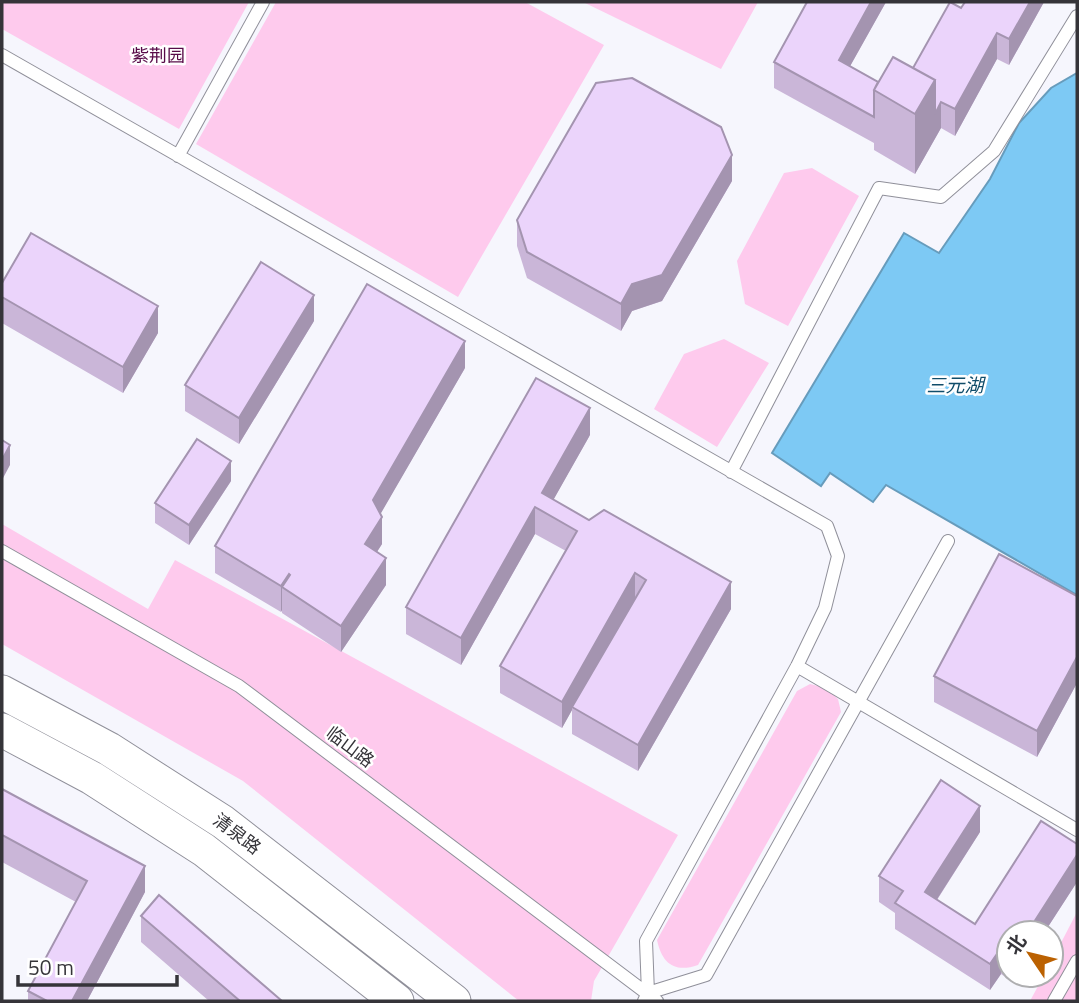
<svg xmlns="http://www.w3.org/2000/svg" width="1079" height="1003" viewBox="0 0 1079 1003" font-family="'Titillium Web','Noto Sans SC',sans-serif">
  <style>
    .green { fill: #fecaed }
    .water { fill: #7dc9f4; stroke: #679cbc; stroke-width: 2 }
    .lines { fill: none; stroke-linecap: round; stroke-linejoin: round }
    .service-casing { stroke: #90909a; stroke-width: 14 }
    .secondary-casing { stroke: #90909a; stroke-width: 35 }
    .service { stroke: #fff; stroke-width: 12 }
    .secondary { stroke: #fff; stroke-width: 33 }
    .wall { fill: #cab6d8 }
    .shaded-wall { fill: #a494b0 }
    .building { fill: #ebd4fb; stroke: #a494b0; stroke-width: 2 }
    .labels { text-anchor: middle; stroke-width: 5; stroke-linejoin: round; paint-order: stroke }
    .park-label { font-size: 18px; fill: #570a48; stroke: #fff }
    .street-label { font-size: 18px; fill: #353439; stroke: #fff }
    .water-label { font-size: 19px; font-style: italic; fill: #104d6a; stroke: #fff }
  </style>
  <rect width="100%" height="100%" fill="#f6f6fd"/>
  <path class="green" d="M2 2H249L179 129 2 29Z
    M276 2H525L604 45 458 297 196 144Z
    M583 2H758L721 69Z
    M812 168 859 196 788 326 745 304 737 261 784 173Z
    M724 339 769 363 717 447 654 409 684 354Z
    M2 524 148 609 175 560 678 835 594 981 591 1001H519L243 781 2 644Z
    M810 684 826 688 838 699 841 712 698 965C675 973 662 964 657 940L797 691Z
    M1077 912V1001H1030L1044 975H1051V962Z"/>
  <path class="water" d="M1077 73V595L886 485 873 502 830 473 821 486 772 453 904 233 939 253 990 179 1019 123 1051 88Z"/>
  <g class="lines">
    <defs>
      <path id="service" d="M2 55 827 526 838 556 825 608 797 666 646 941 648 993 644 1001
        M178 156 263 2
        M731 472 879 188 941 197 994 151 1077 16
        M2 551 239 686 657 1001
        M797 666 1077 830
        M648 993 706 975 948 541
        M1054 1001 1077 961"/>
      <path id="secondary" d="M2 692 109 749 223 822 454 1001
        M2 730 92 778 204 850 397 1001"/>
    </defs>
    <use href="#service" class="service-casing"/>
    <use href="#secondary" class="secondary-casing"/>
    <use href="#service" class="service"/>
    <use href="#secondary" class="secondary"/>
  </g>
  <path class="wall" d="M807 2H886L850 66 878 82 913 68 961 8 1044 2 1009 65 997 59 955 136 941 128 915 174 874 150V143L774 88V62Z
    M732 181 662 301 632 311 621 331 527 278 517 246V220Z
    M2 283 158 333 123 393 2 323Z
    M314 321 239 444 185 411V385Z
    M465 368 380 514 382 544 377 552 386 585 341 652 282 613V610L281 612 215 573V546Z
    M590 435 553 500 731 609 638 771 572 734V710L562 728 500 693V666L566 551 535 534 461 665 406 634V607Z
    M231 481 189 545 155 523V503Z
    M1077 596V683L1037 757 934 702V676Z
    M2 789 145 892 87 1001H28V991L76 902 2 862Z
    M980 832 937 900 975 924 1077 844V882L1044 933H1009V975H1017L1013 982 1001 974 990 990 895 929V913L879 902V876Z
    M141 916 282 1001H209L141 942Z"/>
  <path class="shaded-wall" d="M871 2H886L839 86V60Z
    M1030 2H1044L1009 65V39Z
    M997 33V59L955 136V109Z
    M935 80 941 102V128L915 174V114Z
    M732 155V181L662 301 632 311 621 331V304L632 284Z
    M314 295V321L239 444V418Z
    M158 306V333L123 393V367Z
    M465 341V368L373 527V500Z
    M590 408V435L546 513 542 493Z
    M10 445V465L2 480V460Z
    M231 461V481L189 545V525Z
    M535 507V534L461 665V638Z
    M382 517V544L365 570V544Z
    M386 558V585L341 652V626Z
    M635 573V600L572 707V710L562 728V702Z
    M289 574V591L282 587V610L281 612V586Z
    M731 582V609L638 771V745Z
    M1077 657V683L1037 757V731Z
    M980 806V832L925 918V892Z
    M1077 855V882L1044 933H1027Z
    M145 866V892L87 1001H72Z
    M1001 948V974L990 990V964Z"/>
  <path class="building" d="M807 2H871L839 60 878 82 874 90V117L774 62Z
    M950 2 961 8 965 2H1030L1009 39 997 33 955 109 941 102 935 114V80L913 68Z
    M893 57 935 80 915 114 874 90Z
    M632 78 721 127 732 155 662 275 632 284 621 304 527 252 517 220 596 83Z
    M31 233 158 306 123 367 2 297V283Z
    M261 262 314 295 239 418 185 385Z
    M367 284 465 341 373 500 382 517 365 544 386 558 341 626 282 587 290 575 289 574 281 586 215 546Z
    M536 378 590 408 542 493 589 520 604 510 731 582 638 745 572 707 646 580 635 573 562 702 500 666 577 531 535 507 461 638 406 607Z
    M197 439 231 461 189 525 155 503Z
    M2 440 10 445 2 460Z
    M999 554 1077 596V657L1037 731 934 676Z
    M941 780 980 806 925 892 975 924 1041 821 1077 844V855L1027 933H1009V953L1001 948 990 964 895 903 903 891 879 876Z
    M2 789 145 866 72 1001H47L28 991 87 881 2 835Z
    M159 895 282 1001H240L141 916Z"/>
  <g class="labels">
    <g class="park-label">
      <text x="158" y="62">紫荆园</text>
    </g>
    <g class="street-label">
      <text transform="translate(350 747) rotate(37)" y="6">临山路</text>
      <text transform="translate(237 834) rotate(37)" y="6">清泉路</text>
    </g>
    <g class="water-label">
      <text x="955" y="392">三元湖</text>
    </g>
  </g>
  <rect width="1079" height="1003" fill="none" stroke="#353439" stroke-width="7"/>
  <g transform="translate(1030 954) rotate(305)"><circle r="33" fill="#ffffff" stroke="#aeaeb0" stroke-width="2"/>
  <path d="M0-5L12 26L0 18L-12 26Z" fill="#bb6101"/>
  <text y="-10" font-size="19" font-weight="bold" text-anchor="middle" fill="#353439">北</text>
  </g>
  <path d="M18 975v10h159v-10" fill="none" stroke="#353439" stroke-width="3.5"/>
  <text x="28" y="975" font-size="21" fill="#353439" stroke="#ffffff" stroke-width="5" paint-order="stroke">50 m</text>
</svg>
